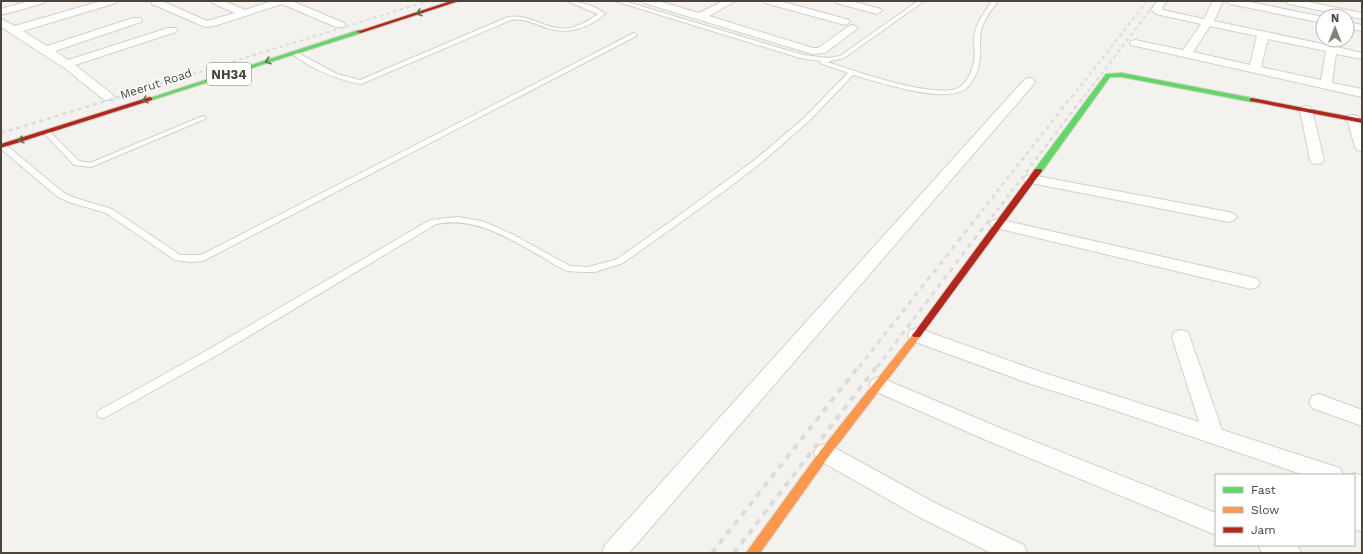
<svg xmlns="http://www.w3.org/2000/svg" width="1363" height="554" viewBox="0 0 1363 554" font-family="'Work Sans',sans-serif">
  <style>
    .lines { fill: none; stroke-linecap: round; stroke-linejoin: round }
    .lane-casing { stroke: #d2d0cb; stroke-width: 2 }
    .street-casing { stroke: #d2d0cb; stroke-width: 2 }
    .fast-casing { stroke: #d3cfc5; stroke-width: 2 }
    .slow-casing { stroke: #d3cfc5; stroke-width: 2 }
    .jam-casing { stroke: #d3cfc5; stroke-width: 2 }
    .lane { fill: #fdfdfc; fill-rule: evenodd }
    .street { fill: #fdfdfc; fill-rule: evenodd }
    .fast { fill: #63d668; fill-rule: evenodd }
    .slow { fill: #ff974d; fill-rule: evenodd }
    .jam { fill: #b3261e; fill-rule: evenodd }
    .rail-far3 { stroke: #dbdbda; stroke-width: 2; stroke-dasharray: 3.5 3.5; stroke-linecap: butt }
    .rail-far2 { stroke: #dbdbda; stroke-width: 2.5; stroke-dasharray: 4 4; stroke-linecap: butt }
    .rail-far1 { stroke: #dbdbda; stroke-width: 3; stroke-dasharray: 5 5; stroke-linecap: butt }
    .rail { stroke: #dbdbda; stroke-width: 4; stroke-dasharray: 6 6; stroke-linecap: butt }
    .oneway { stroke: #537749 }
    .labels { text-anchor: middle; stroke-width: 3; stroke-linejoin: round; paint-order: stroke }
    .far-street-label { font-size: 12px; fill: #4b4439; stroke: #fff }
    .shield { fill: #fff; stroke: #817c74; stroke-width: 1 }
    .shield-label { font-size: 13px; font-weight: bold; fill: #4b4439 }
  </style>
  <rect width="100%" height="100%" fill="#f4f2ee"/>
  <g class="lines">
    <defs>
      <path id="lane" d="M567 1C579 1 596 6 605 14 589 28 567 35 547 28 535 24 524 18 511 20L361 84C340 81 307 67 291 53L296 52 337 74 360 80 508 17C530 13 548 32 570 28 580 26 589 20 598 14Z
        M615 1H624L803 55 828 58 840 56 918 1H924L844 58 827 62C852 70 938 101 960 87 966 83 971 73 973 66 976 58 974 48 974 39 975 24 984 13 992 1H998C989 13 980 24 980 39 980 47 981 56 979 64 978 72 971 86 964 90 941 103 878 82 853 75L809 121 762 162 723 192 623 263 595 272H582L568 271C560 269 551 262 544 258 510 239 476 216 436 224L219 354 106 417 102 418 98 417 97 414 98 411 211 348 430 220 457 217 482 221 514 235 570 266 588 267 611 261 617 259 677 217 756 159 804 118 848 73 820 63V61L800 58Z
        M634 33 637 35 636 36 203 261 190 262 175 260 106 213 69 202 58 197 1 149V144H5L64 193 75 198 112 209 180 255H201Z
        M203 116 205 117V119L91 167 74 165 43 132 47 130 49 131 79 161 90 163Z"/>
      <path id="street" d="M29 1H45L44 3 1 15V9Z
        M101 1H117L116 3 23 31 47 46 133 18H141L142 20 141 22 55 51 68 60 168 28H176L177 30 176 32 75 65 112 94 114 97 112 100H104L66 69 1 27V19L15 26Z
        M152 1H162L207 21 235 13 212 3 211 1H224L245 10 272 1H292L344 23 345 25 344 27H336L282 4 214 26 205 27 152 4Z
        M643 1H658L699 13 723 1H736L709 16 813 48H818L849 26 853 25 858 28 825 53 812 54 644 3Z
        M764 1H780L849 20 850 22 845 25 765 3Z
        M835 1H851L881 9 882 11 877 14 836 3Z
        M1157 1H1167L1162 8 1163 10 1204 19 1213 1H1223L1214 21 1327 45 1328 40H1338L1337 47 1362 53V59L1336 54 1332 83 1362 89V97L1131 45 1130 43 1131 41 1135 40 1183 50 1201 24 1156 14 1151 9ZM1210 26 1257 36 1250 65 1193 52ZM1268 39 1326 51 1321 80 1261 67Z
        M1225 1H1245L1323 17V23L1230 4Z
        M1284 1H1304L1362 13V19L1289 4Z
        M1347 22 1362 25V31L1347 28Z
        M1029 78 1033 79 1035 82 1033 85 629 553H602L605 545 1025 79Z
        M1306 106 1310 107 1312 110 1324 160 1322 163 1317 164 1312 163 1310 160 1300 110 1302 107Z
        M1353 115 1358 116 1362 127V151L1357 150 1355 147 1347 119 1348 116Z
        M1031 175 1229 212 1234 214 1237 217 1234 220 1229 222 1026 182 1024 179 1026 176Z
        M998 219 1251 277 1257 279 1260 283 1257 287 1251 289 992 227 990 224 992 221Z
        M917 328 1041 372 1199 422 1172 337 1174 332 1181 330 1188 332 1222 430 1340 468 1343 475H1304L1117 411 1028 383 910 340 908 335 910 330Z
        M879 377 1000 428 1216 513V535L986 440 872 390 869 385 872 380Z
        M1319 394 1362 410V426L1312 408 1309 402 1312 396Z
        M825 444 833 447 935 503 1024 545 1027 553H991L919 517 817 459 814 453 817 447Z
        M1354 473 1362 476V532L1354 529V475H1350Z
        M1258 545H1297L1301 553H1262Z"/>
      <path id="fast" d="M359 30 362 32 361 33 152 100 147 99Z
        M1122 73 1252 98 1255 100 1252 102 1122 77H1110L1041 173H1035V169L1106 74Z"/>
      <path id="slow" d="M917 332 920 333 922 335 920 337 829 456 760 553H746L821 450 914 333Z"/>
      <path id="jam" d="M451 1H459L361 33 356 32Z
        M150 97 152 98V100L1 148V144Z
        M1252 98 1362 119V123L1250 101V99Z
        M1035 169H1041L1042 171 920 337H914L912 335 914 333Z"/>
    </defs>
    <use href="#lane" class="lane-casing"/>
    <use href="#street" class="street-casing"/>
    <use href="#fast" class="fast-casing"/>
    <use href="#slow" class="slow-casing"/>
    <use href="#jam" class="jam-casing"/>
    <use href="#lane" class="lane"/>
    <use href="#street" class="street"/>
    <use href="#fast" class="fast"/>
    <use href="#slow" class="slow"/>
    <use href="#jam" class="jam"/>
    <path class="rail-far3" d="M119 97 428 1
      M1072 97 1147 1
      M1084 97 1157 1"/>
    <path class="rail-far2" d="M1 133 122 96
      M977 217 1072 96
      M992 217 1084 96"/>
    <path class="rail-far1" d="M859 367 978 216
      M877 367 992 216"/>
    <path class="rail" d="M712 553 859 366
      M734 553 877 366"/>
  </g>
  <defs><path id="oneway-chevron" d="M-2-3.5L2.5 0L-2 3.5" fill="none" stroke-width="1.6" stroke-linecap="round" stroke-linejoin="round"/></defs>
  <g class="oneway">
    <use href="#oneway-chevron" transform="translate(419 13) rotate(162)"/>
    <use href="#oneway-chevron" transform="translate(268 61) rotate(162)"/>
    <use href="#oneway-chevron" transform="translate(145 100) rotate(162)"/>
    <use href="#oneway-chevron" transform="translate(21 140) rotate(162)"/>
  </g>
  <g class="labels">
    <g class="far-street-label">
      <text transform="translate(156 84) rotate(-18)" y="4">Meerut Road</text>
    </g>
    <rect class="shield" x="207" y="63" width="44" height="22" rx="3"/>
    <g class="shield-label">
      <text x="229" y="79">NH34</text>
    </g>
  </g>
  <rect width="1363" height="554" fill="none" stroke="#4b4439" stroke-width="4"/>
  <rect x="1215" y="474" width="140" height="72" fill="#ffffff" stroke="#b7b4b0"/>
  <rect x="1223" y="487" width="20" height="6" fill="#63d668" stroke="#b7b4b0"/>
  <text x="1251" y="494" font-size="12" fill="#4b4439">Fast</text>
  <rect x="1223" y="507" width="20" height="6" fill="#ff974d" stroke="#b7b4b0"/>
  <text x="1251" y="514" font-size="12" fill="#4b4439">Slow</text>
  <rect x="1223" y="527" width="20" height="6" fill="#b3261e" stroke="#b7b4b0"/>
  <text x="1251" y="534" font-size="12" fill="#4b4439">Jam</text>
  <g transform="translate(1335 28)"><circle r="19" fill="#ffffff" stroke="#b7b4b0"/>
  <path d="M0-3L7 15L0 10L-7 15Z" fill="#868178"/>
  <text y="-6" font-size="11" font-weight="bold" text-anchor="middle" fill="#4b4439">N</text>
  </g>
</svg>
